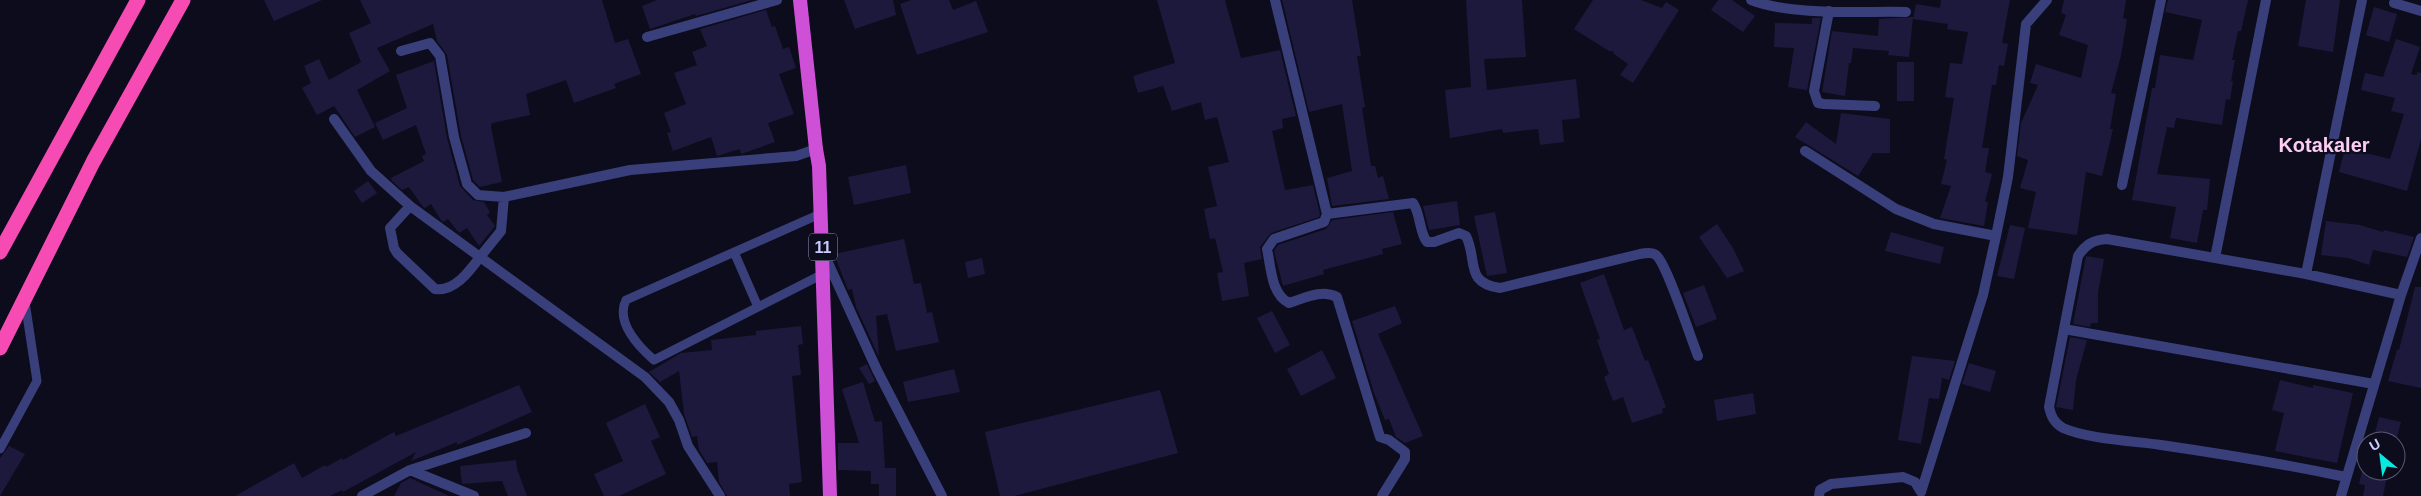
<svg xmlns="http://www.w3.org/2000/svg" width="2421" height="496" viewBox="0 0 2421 496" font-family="Helvetica,sans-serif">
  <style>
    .building { fill: #1c193d }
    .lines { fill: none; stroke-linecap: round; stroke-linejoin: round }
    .service { stroke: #393f7a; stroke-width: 9 }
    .minor { stroke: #393f7a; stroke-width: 10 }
    .trunk { stroke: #ce50d6; stroke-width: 14 }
    .motorway { stroke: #f74bb4; stroke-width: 15 }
    .labels { text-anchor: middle; stroke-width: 4.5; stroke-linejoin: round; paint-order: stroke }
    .shield { fill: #0d0c1c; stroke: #9192ba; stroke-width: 1 }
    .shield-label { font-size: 16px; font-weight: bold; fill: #cacbfd }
    .quarter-label { font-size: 20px; font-weight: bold; fill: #fdccf2; stroke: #0d0c1c }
  </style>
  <rect width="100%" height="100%" fill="#0d0c1c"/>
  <path class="building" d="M264 0H322L274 21Z
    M360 0H602L615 43 628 39 641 74 614 84 616 88 574 103 566 80 526 94 530 115 492 123 491 127 502 182 480 187 473 180 461 136 447 55 437 41 433 24 377 48 390 71 357 90 375 127 355 137 334 106 317 115 302 88 311 83 304 66 319 59 329 80 361 62 349 33 371 23Z
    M657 0H752L696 16 695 14 650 29 642 6Z
    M844 0H893L896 15 855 29Z
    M911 0H949L953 10 976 1 988 32 917 55 900 4Z
    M1157 0H1225L1241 58 1280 50 1296 116 1282 119 1283 128 1272 131 1285 190 1313 185 1320 214 1319 217 1271 233 1260 247 1262 259 1244 263 1249 296 1222 301 1217 273 1223 272 1215 238 1210 239 1204 209 1217 206 1208 167 1229 162 1217 117 1205 120 1201 102 1172 111 1163 86 1138 93 1133 76 1175 63Z
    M1282 0H1352L1361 56H1357L1365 107 1362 108 1371 166H1375L1378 178 1383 176 1389 199 1332 206 1327 178 1352 171 1342 104 1309 112Z
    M1466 0H1522L1526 57 1484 59 1487 90 1576 79 1580 118 1562 120 1564 142 1540 145 1538 129 1503 133 1502 129 1450 138 1445 90 1471 87Z
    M1593 0H1641L1662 8 1666 2 1679 10 1633 83 1620 75 1628 64 1614 54 1613 51H1609L1574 29Z
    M1718 0H1732L1755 16 1743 32 1711 10Z
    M1941 0H2010L2002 43 2008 44 2004 66 1999 65 1996 85H1992L1982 148H1989L1985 172 1992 174 1985 202H1988L1984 226 1940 218 1951 186 1941 184 1947 160 1944 159 1954 98 1945 97 1950 63 1962 64 1968 32 1947 29 1948 24 1913 19 1916 4 1940 8Z
    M2064 0H2126L2123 18 2127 19 2121 56 2111 93 2116 94 2110 129H2113L2102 176 2086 172 2077 235 2028 228 2036 192 2020 188 2028 160 2017 156 2021 123 2038 85 2030 83 2036 64 2081 78 2088 45 2059 35 2066 15 2061 13Z
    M2168 0H2248L2241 31H2238L2232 60H2235L2231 81H2233L2230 100 2226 99 2222 125 2176 118 2174 128 2167 127 2157 174 2210 179 2207 210H2203L2197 243 2170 238 2176 207 2132 200 2152 88H2155L2160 55 2193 60 2202 20 2165 12Z
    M2306 0H2340L2333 52 2298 46Z
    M2374 7 2397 14 2389 42 2366 35Z
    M766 10 772 27 775 26 783 49 789 47 796 68 779 74 794 114 768 123 775 142 744 153 741 154 740 149 717 156 711 137 673 151 667 133 671 132 664 113 686 104 674 73 697 65 692 52 707 46 700 29Z
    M1913 17 1909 57 1888 55 1889 51 1853 48 1851 63H1849L1845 96 1822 92 1832 31 1878 36 1879 19Z
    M1812 18H1821L1807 90 1788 87 1794 48 1774 47 1775 23 1812 24Z
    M2396 39 2420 47 2411 74 2417 75V72L2421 73V139L2407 191 2339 172 2345 148 2390 159 2404 114 2391 111 2395 98 2361 90 2365 73 2383 77Z
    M434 61 447 138 460 186 473 200 484 202 490 212 487 215 495 226 479 246 467 228 459 233 448 219 443 222 441 220 431 204 425 208 423 207 409 187 402 190 392 181 391 178 424 161 422 156 426 154 416 125 383 140 375 123 407 108 396 75Z
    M1897 62H1914V101H1897Z
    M1841 113 1890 119V153H1873L1858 176 1795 137 1806 122 1836 144Z
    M906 165 911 193 854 205 848 177Z
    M368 181 377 193 362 203 354 191Z
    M1457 201 1460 225 1429 230 1423 206Z
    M1393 212 1402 244 1382 249 1383 254 1323 270 1324 274 1283 286 1274 251 1278 245 1326 229 1332 220Z
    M1495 212 1507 273 1487 276 1474 216Z
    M2326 221 2360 225 2383 232 2384 230 2414 237 2407 257 2373 250 2369 265 2348 258 2321 255Z
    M1717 224 1733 248 1744 271 1727 278 1699 237Z
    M2010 225 2025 228 2014 279 1997 276Z
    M1891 232 1944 247 1940 264 1885 251Z
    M904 239 914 284 921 283 927 313 932 312 939 342 896 351 887 314 876 316 879 357 856 307 852 289 848 290 834 254Z
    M2086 256 2104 259 2098 293V323H2091L2090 327 2073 324Z
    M982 258 985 274 968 278 965 262Z
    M1604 274 1624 330 1632 327 1645 361 1648 360 1666 407 1662 409 1663 413 1632 423 1623 397 1613 401 1604 377 1609 374 1597 340 1600 339 1580 283Z
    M1704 285 1717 319 1696 327 1683 293Z
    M2415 287H2421V388L2388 381 2397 350H2399Z
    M1395 306 1402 323 1378 334 1423 436 1405 443 1396 437 1389 419 1385 420 1374 393 1352 321Z
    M1272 311 1290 345 1275 353 1257 318Z
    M801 326 803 344 798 345 801 375 792 376 802 482 789 484 790 496H727L719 482 717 462 707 463 699 450 697 436 692 437 684 414 679 371 660 382 649 372 681 353 712 350 711 340 756 335V331Z
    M2070 337 2087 340 2076 380 2073 410 2056 407Z
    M1322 350 1336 378 1301 396 1287 369Z
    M1912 356 1955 361 1949 380 1942 378 1939 399 1929 398 1921 444 1898 440Z
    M1969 363 1996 371 1990 392 1962 384Z
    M867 364 875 381 869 384 859 368Z
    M954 369 960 392 908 402 903 382Z
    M2280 380 2313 388V385L2353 393 2337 463 2275 451 2284 413 2272 410Z
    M863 382 875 422 882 421 885 468H896V496H879V484H871V471L838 470V443H859L842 389Z
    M519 385 532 412 457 445V442L411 461 416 452 343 492 342 490 330 496H235L294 463 302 478 325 465 326 467 342 458 343 460 394 432 396 436Z
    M1160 390 1178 453 1014 496H1000L985 432Z
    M1753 393 1756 414 1717 421 1714 400Z
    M645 404 660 437 651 441 666 474 619 496H604L594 474 623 461 606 423Z
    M2379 417 2401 422 2396 441H2373Z
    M9 446 25 454 0 496V458Z
    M516 460 517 469 527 496H508L502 481 462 484 460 466Z
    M2362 471H2388L2383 496H2363L2365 485 2359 484Z
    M410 478 449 496H394L401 483Z"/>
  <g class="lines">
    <path class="service" d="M820 214 626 300C615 322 639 347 654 360L823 274
      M734 252 758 307
      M0 449 37 381 25 302"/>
    <path class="minor" d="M1275 0 1327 214 1324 222 1274 239 1267 249C1271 267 1271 294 1289 303 1305 298 1321 289 1337 297L1380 437 1389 440 1405 452V459L1382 496
      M1751 0C1793 16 1860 11 1906 12
      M2394 3 2421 11
      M1829 11 1814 91 1818 103 1824 104 1875 106
      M647 37 777 0
      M401 51 430 43 440 56 454 137 467 184 478 195 504 197 630 170 796 156 816 149
      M334 119 371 171 410 206 480 257C469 272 454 292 435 289L397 253 394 248 390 228 410 206
      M1805 151 1896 209 1934 224 1996 236
      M2122 185 2161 0
      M504 197 501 231 480 257 645 377 669 402 679 420 688 446 720 496
      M1327 214 1413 203C1421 215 1419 232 1427 242H1434L1459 233 1466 236C1478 260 1464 283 1500 288L1640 254C1645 253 1652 252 1656 255 1667 264 1691 339 1698 356
      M824 254 877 370 942 496
      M2215 258 2266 0
      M2306 274 2362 0
      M2064 329 2374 384
      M410 470 474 496
      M2346 477C2284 464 2223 454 2161 445 2133 441 2088 439 2063 428 2054 423 2051 416 2049 407L2078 256C2086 244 2093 240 2107 239L2306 274 2401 295
      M362 496 410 470 526 433
      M1819 496 1820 490 1831 484 1903 477 1915 482 1921 492 1983 295 1996 236 2008 177 2026 24 2047 0
      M2341 496 2401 295 2421 238"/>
    <path class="trunk" d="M800 0 816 149 819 166 830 496"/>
    <path class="motorway" d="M0 252 138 0
      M0 348 93 162 183 0"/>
  </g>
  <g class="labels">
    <rect class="shield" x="809" y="233.5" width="28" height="27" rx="4"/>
    <g class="shield-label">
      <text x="823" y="253">11</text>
    </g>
    <g class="quarter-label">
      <text x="2324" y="152">Kotakaler</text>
    </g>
  </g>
  <g transform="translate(2381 456) rotate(331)"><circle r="24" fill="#0d0c1c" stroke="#595876"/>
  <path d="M0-4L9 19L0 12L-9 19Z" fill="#0ae9e1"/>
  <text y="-8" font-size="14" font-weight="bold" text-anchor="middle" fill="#cacbfd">U</text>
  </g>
</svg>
